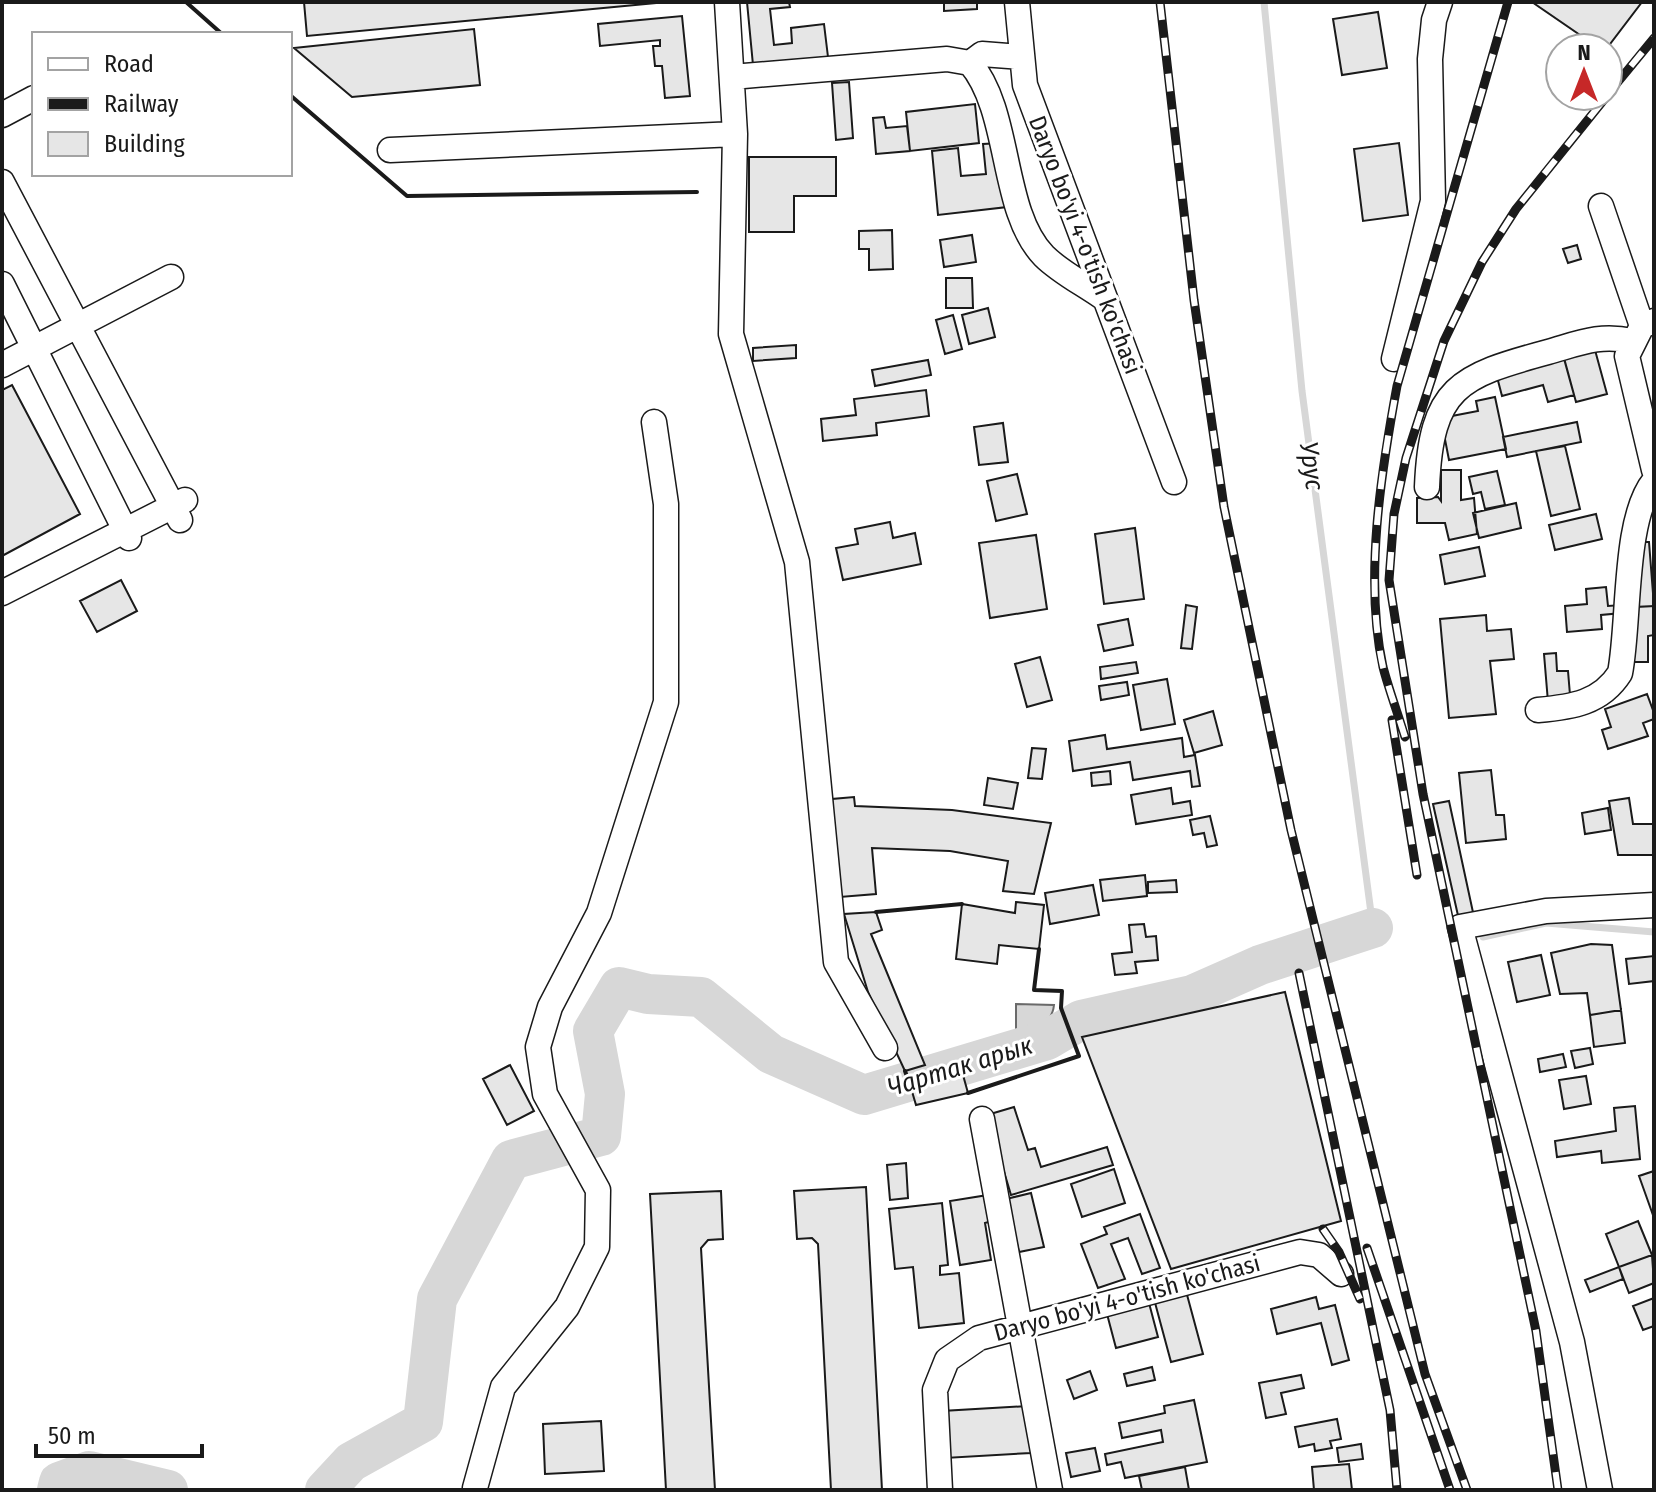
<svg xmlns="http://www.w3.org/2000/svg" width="1656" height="1492" viewBox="0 0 1656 1492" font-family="'Fira Sans Condensed',sans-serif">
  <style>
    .water { fill: #d7d7d7; stroke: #6a6a6a; stroke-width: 2 }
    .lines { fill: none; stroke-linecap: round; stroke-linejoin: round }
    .stream { stroke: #d7d7d7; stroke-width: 7 }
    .river { stroke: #d7d7d7; stroke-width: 40 }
    .building { fill: #e6e6e6; stroke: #1a1a1a; stroke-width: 2 }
    .minor-casing { stroke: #1a1a1a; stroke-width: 27 }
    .minor { stroke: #fff; stroke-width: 24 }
    .rail-casing { stroke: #1a1a1a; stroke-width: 9 }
    .rail { stroke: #fff; stroke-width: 6; stroke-dasharray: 18; stroke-linecap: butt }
    .wall { stroke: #1a1a1a; stroke-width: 4 }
    .labels { text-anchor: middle; stroke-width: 6; stroke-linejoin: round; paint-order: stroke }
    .street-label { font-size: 24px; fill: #1a1a1a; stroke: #fff }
    .water-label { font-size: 26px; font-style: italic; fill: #1a1a1a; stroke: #fff }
  </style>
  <rect width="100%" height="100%" fill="#fff"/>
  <path class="water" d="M1016 1004 1054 1005C1052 1025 1033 1031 1016 1036Z"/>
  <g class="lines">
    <path class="stream" d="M1264 2 1302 391 1373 928 1387 927
      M1483 937 1546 923 1654 932"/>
    <path class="river" d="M57 1490 59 1482 89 1471 168 1490
      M325 1490 351 1462 423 1422 437 1299 511 1160 601 1136 605 1094 593 1031 619 987 648 994 701 997 771 1054 864 1095 1047 1040 1081 1020 1192 995 1260 965 1373 928"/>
  </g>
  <path class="building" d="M304 2H667L307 36Z
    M747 2H789L790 7 770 9 774 45 792 43 791 28 824 24 828 57 753 65Z
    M944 2H977V9L944 11Z
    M1532 2H1642L1607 48H1599Z
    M1378 12 1387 68 1342 75 1333 19Z
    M682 16 690 96 665 98 662 66H655L653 46H660V40L600 46 598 24Z
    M474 29 480 85 352 97 294 48Z
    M849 82 853 138 836 140 832 83Z
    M975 104 979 143 910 151 906 112Z
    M884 117 886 128 907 126 910 151 876 154 873 118Z
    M1001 143 1007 207 938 215 932 151 958 148 961 176 986 174 983 144Z
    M1399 143 1408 215 1363 221 1354 149Z
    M749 157H836V196H794V232H749Z
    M892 230 893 269 869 270V249H859V231Z
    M972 235 976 262 944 267 940 240Z
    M1577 245 1581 259 1568 263 1563 249Z
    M946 278H972L973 308H946Z
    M988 308 995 337 969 344 962 315Z
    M953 315 962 349 945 354 936 320Z
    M796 345V358L753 361V348Z
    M1595 350 1607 394 1576 402 1564 358Z
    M1563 355 1574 395 1548 402 1543 385 1502 396 1496 373Z
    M928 360 931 375 875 386 872 370Z
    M12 385 80 514 2 556V390Z
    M926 390 929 416 876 423 877 435 823 441 821 419 856 415 854 399Z
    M1495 397 1506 449 1449 460 1442 424 1452 416 1478 411 1476 401Z
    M1577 422 1581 442 1507 457 1503 437Z
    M1003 423 1008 462 979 465 974 427Z
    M1565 446 1580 509 1551 516 1536 451Z
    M1441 470H1461V500L1474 498 1477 534 1449 540 1445 523H1417V498L1438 497 1441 501Z
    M1497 471 1505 505 1485 509 1481 492 1473 494 1469 477Z
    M1017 474 1027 514 996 521 987 481Z
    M1516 503 1521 528 1479 538 1473 513Z
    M1596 514 1602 539 1555 550 1549 525Z
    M890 522 893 538 915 533 921 564 843 580 836 548 858 544 855 529Z
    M1135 528 1144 599 1104 604 1095 534Z
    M1036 535 1047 609 990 618 979 543Z
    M1639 542H1649L1654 606 1637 607Z
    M1479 547 1485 576 1445 584 1440 555Z
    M121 580 137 611 97 632 80 601Z
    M1606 587 1608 606 1622 605V613L1601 615 1602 629 1567 632 1565 606 1587 604 1586 589Z
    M1186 605 1197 607 1192 649 1181 648Z
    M1654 606V635L1648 636V662H1633L1634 607Z
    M1486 615 1487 631 1511 629 1514 659 1490 661 1496 714 1449 718 1440 619Z
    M1128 619 1133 645 1104 651 1098 625Z
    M1556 653 1557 671H1568L1570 695 1548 702 1544 654Z
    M1040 657 1052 700 1027 707 1015 664Z
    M1136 662 1138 673 1101 679 1100 667Z
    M1167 679 1175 724 1141 730 1133 685Z
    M1127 682 1129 695 1101 700 1099 686Z
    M1647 694 1654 713V719L1643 723 1648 736 1608 749 1602 730 1611 727 1605 709Z
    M1213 711 1222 745 1194 753 1184 720Z
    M1105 735 1107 749 1182 738 1184 757 1195 755 1200 786 1192 787 1190 771 1133 780 1130 762 1073 771 1069 741Z
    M1032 748 1046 749 1042 779 1028 778Z
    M1491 770 1496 815H1504L1506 839 1466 843 1459 773Z
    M1110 771 1111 784 1092 786 1091 773Z
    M988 778 1018 783 1013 809 984 805Z
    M1171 788 1173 804 1190 801 1192 815 1136 824 1131 795Z
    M854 797 855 806 952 810 1051 823 1034 894 1003 891 1008 861 950 851 872 848 876 894 840 897 832 799Z
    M1629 798 1633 824H1654V855H1618L1609 801Z
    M1449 801 1474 917 1459 920 1433 804Z
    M1608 808 1611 830 1585 834 1582 813Z
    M1210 816 1217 845 1207 847 1204 833 1193 835 1190 820Z
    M1145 875 1147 896 1103 901 1100 880Z
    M1176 880 1177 892 1148 893V882Z
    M1093 885 1099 915 1050 924 1045 893Z
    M1016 902 1044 905 1039 949 999 945 997 964 956 959 962 904 1015 913Z
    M876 912 882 930 871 934 925 1065 905 1071 868 992 844 914Z
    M1144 924 1146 937 1156 936 1158 960 1135 962 1137 973 1115 975 1112 954 1132 952 1129 925Z
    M1591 944 1612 945 1621 1010 1590 1015 1587 993 1560 994 1551 953Z
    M1541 955 1550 995 1517 1002 1508 962Z
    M1654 956V981L1629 984 1626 959Z
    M1285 992 1341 1221 1171 1269 1082 1037Z
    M1621 1010 1625 1043 1594 1047 1590 1015Z
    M1590 1048 1593 1064 1575 1068 1571 1051Z
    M1563 1054 1566 1067 1540 1072 1538 1059Z
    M510 1065 534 1111 507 1125 483 1079Z
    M963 1075 968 1093 916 1105 911 1088Z
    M1586 1076 1591 1104 1564 1109 1559 1080Z
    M1635 1106 1640 1159 1602 1163 1601 1151 1557 1157 1555 1141 1616 1131 1614 1108Z
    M1014 1107 1028 1150 1035 1148 1041 1167 1107 1147 1113 1165 1011 1195 987 1115Z
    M906 1163 908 1198 890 1200 887 1165Z
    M1114 1169 1125 1203 1082 1217 1071 1184Z
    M1654 1171V1218L1639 1176Z
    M866 1187 882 1490H831L818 1244 812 1238 797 1239 794 1191Z
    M721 1191 723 1239 708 1240 701 1248 715 1490H666L650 1194Z
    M1031 1193 1044 1247 1019 1252 1006 1199Z
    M988 1195 992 1221 985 1223 991 1260 960 1265 950 1201Z
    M942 1203 948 1265 940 1266V1275L959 1273 964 1323 919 1328 913 1267 895 1269 889 1209Z
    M1140 1214 1160 1268 1142 1274 1128 1238 1111 1244 1125 1279 1098 1288 1081 1244 1107 1234 1104 1227Z
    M1638 1221 1652 1255 1619 1267 1606 1234Z
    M1652 1255 1654 1283 1629 1293 1619 1267Z
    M1619 1267 1623 1279 1590 1292 1585 1280Z
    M1186 1291 1203 1354 1171 1362 1154 1299Z
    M1316 1297 1319 1309 1335 1305 1349 1360 1332 1365 1321 1323 1277 1334 1271 1309Z
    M1654 1298V1326L1643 1330 1633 1306Z
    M1149 1303 1158 1337 1116 1348 1107 1314Z
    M1152 1367 1155 1380 1127 1386 1124 1374Z
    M1090 1371 1097 1390 1074 1399 1067 1380Z
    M1301 1375 1304 1388 1281 1393 1286 1414 1266 1418 1259 1383Z
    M1194 1400 1207 1462 1125 1478 1121 1462 1107 1465 1105 1454 1163 1442 1161 1430 1122 1438 1119 1423 1165 1413 1164 1406Z
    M1028 1406 1031 1453 945 1458 942 1411Z
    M1337 1419 1341 1439 1330 1441 1332 1448 1315 1451 1314 1444 1299 1447 1295 1427Z
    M601 1421 604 1471 545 1474 543 1424Z
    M1361 1444 1363 1459 1339 1462 1337 1448Z
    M1095 1448 1100 1471 1071 1477 1066 1453Z
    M1349 1464 1352 1490H1314L1312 1467Z
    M1185 1467 1189 1490H1142L1139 1476Z"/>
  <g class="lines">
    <defs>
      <path id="minor" d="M727 2 735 134 731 334 797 562 836 962 885 1048
        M1017 2 1025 85 1174 482
        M970 63 982 54 1022 57
        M732 77 947 59 970 63C1012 112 1000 211 1044 256 1061 273 1086 285 1105 299
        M2 115 34 98
        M390 150 735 134
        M2 182 180 520
        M1601 206 1642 326 1654 321
        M2 284 129 538
        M1642 326 1627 356 1654 470
        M1394 359 1433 201 1430 59 1434 20 1440 2
        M2 365 171 277
        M1427 487C1431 387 1459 376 1548 352 1580 343 1599 334 1632 341
        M2 593 185 500
        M1538 710C1572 707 1601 703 1620 673 1630 622 1623 519 1654 481
        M982 1119 1050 1490
        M475 1488 503 1387 567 1307 597 1247 598 1190 545 1094 538 1047 550 1007 599 913 666 702V504L654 422
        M940 1490 935 1390 947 1360 979 1338 1300 1252 1319 1255 1341 1274
        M1600 1490 1572 1342 1460 927 1546 911 1654 905"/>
    </defs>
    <use href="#minor" class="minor-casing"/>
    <use href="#minor" class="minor"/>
    <defs>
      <path id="rail" d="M1160 2 1194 300 1224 507 1291 830 1425 1374 1467 1490
        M1608 94 1654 38
        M1392 720 1417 875
        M1405 737C1398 714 1389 690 1383 667 1364 580 1381 472 1397 386L1508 2
        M1299 973 1390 1410 1397 1490
        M1323 1229 1339 1252 1360 1299
        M1367 1248 1450 1490
        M1558 1490 1536 1331 1423 794 1389 580 1394 514 1406 458 1444 341 1482 262 1516 209 1607 96"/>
    </defs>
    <use href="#rail" class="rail-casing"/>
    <use href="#rail" class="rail"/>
    <path class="wall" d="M186 2 222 34
      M290 95 407 196 697 192
      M876 912 962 904
      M905 1071 911 1088
      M968 1093 1079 1056 1061 1008 1062 991 1034 990 1039 949"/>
  </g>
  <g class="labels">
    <g class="street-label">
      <text transform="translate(1085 245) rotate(69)" y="8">Daryo bo'yi 4-o'tish ko'chasi</text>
      <text transform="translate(1127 1298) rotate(-15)" y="8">Daryo bo'yi 4-o'tish ko'chasi</text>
    </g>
    <g class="water-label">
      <text transform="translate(1312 466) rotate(82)" y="9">Урус</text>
      <text transform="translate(960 1066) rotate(-17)" y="9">Чартак арык</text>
    </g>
  </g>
  <rect width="1656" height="1492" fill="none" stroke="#1a1a1a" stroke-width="8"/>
  <rect x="32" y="32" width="260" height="144" fill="#ffffff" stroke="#a3a3a3" stroke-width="2"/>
  <rect x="48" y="58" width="40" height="12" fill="#ffffff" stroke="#a3a3a3" stroke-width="2"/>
  <text x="104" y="72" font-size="24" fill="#1a1a1a">Road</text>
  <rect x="48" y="98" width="40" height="12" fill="#1a1a1a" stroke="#a3a3a3" stroke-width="2"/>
  <text x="104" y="112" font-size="24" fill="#1a1a1a">Railway</text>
  <rect x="48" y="132" width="40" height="24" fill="#e6e6e6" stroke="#a3a3a3" stroke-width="2"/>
  <text x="104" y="152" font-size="24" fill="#1a1a1a">Building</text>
  <g transform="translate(1584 72)"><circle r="38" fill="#ffffff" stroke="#a3a3a3" stroke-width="2"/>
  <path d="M0-6L14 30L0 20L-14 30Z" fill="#c62828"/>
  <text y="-12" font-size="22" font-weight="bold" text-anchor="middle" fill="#1a1a1a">N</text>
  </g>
  <path d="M36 1444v12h166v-12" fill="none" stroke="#1a1a1a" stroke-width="4"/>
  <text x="48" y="1444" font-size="24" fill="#1a1a1a" stroke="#ffffff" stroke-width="6" paint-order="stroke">50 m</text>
</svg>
